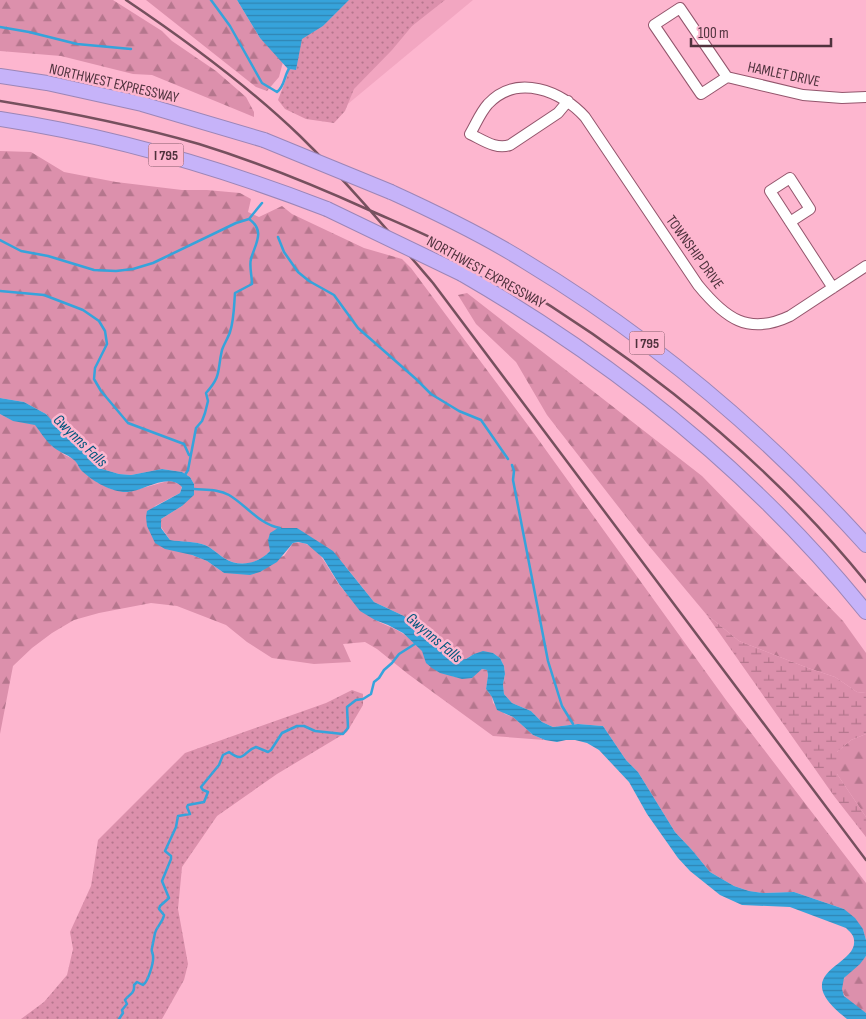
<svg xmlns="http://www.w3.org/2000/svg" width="866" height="1019" viewBox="0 0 866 1019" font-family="'Sofia Sans Condensed',sans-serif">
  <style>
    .built { fill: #f2a6c1 }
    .grass { fill: url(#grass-dots) }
    .forest { fill: url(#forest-firs) }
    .wetland { fill: url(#wetland-marsh) }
    .water { fill: url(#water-rules) }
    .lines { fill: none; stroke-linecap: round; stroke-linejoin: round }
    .stream { stroke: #36a3db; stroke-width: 2.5 }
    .minor-casing { stroke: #93556c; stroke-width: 12 }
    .highway-casing { stroke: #9c86b7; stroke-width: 16 }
    .minor { stroke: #fff; stroke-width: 10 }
    .highway { stroke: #c6b3f9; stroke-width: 14 }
    .rail { stroke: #76505e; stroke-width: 2.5 }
    .highway-bridge-casing { stroke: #9c86b7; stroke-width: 16; stroke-linecap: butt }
    .highway-bridge { stroke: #c6b3f9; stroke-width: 14 }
    .labels { text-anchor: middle; stroke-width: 5; stroke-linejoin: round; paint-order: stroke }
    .shield { fill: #fdb6cf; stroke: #835a69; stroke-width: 1 }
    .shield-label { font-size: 14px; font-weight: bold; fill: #4f323d }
    .street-label { font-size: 15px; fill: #4f323d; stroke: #fdb6cf }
    .water-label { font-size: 16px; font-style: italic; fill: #00577d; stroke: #fdb6cf }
  </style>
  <defs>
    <pattern id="grass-dots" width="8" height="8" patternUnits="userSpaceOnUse" patternTransform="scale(1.25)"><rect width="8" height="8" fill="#dc90ac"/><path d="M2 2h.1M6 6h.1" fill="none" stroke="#b5768d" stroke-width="1.8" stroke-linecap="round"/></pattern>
    <pattern id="forest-firs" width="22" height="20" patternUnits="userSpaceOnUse" patternTransform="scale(1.25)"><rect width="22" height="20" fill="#dc90ac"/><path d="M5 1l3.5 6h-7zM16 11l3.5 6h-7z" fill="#b5768d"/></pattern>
    <pattern id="wetland-marsh" width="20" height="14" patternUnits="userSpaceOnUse" patternTransform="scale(1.25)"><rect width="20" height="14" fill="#dc90ac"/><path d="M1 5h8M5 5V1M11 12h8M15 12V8" fill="none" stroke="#b5768d"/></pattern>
    <pattern id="water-rules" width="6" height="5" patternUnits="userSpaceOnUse" patternTransform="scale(1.25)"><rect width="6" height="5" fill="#36a3db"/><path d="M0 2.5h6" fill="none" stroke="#3085b3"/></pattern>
  </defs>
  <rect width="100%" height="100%" fill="#fdb6cf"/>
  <path class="built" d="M242 0H473L337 113 325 111Z"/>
  <path class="grass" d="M349 0H445L412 26 392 50 354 89 345 111 334 123 306 119 285 109 278 100 288 74V69L296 70 301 39 323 26Z
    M352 690 363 694V705L347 732 277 774 217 816 182 867 178 909 188 964 184 980 162 1019H21L44 1002 67 975 73 949 70 932 91 886 98 840 185 753 326 703Z"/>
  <path class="forest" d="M0 0H113L162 31 172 41 216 71 246 97 254 112V117L152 75 133 74 61 56 0 51Z
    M146 0H237L260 38 283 62 279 77 267 91 256 87Z
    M0 151 31 152 64 172 116 182 182 190H207L240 193 251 199 248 212 259 217 282 206 292 214 364 248 402 259 411 268 530 428 726 700 866 883V940L863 929 844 909 794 892 763 893 749 891 734 886 710 872 692 850 675 832 638 772 626 760 603 726 578 724 553 727 542 722 531 711 512 703 504 694 503 684 505 674 504 666 500 658 493 653 474 654 466 659 457 660 446 655 429 637 404 616 374 602 346 567 297 528 270 546V551C258 564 240 568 224 558 218 554 212 548 205 545 194 541 182 542 170 540L161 527V519L182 506 194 484 190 477 182 472 162 469 131 475 119 474 102 469 73 439 55 424 46 414 24 402 0 398Z
    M467 293 702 476 843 621 866 653V693L857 692 835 677 808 668 739 641 706 614 645 541 547 415 516 362 476 324 458 295Z
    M0 414 14 421 35 424 63 454 75 460 82 471 97 482 111 489 128 492 168 481 178 482 182 486 180 493 155 506 147 526 192 555 207 561 224 573 284 556 293 543C318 538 328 571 341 587 350 598 362 610 374 619 381 624 393 627 402 633 420 645 435 662 452 676 464 680 472 676 482 669L487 670 488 675 486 689 492 697 493 703 505 714 513 717 533 735 545 740 493 736 408 674 377 649 365 642 343 644 351 662 314 664 272 658 247 642 226 625 177 606 151 603 99 613 74 620 52 633 32 648 13 666 0 734Z
    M866 734V817L837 774V752L851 740Z
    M866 956V1013C854 1005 832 992 846 976 852 969 860 964 866 956Z"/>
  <path class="wetland" d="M706 614 739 641 808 668 835 677 857 692 866 693V734L851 740 837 752V774L866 817V837L834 796Z"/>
  <path class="water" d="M237 0H349L323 26 302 39 296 70 288 69 260 38Z
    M0 398 24 402 46 414 55 424 73 439 102 469 119 474 131 475 162 469 182 472 190 477 194 484V495L182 506 161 519V528L170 540C182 542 194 541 205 545 212 548 218 554 224 558 239 568 258 564 270 551L268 540 270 533 278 528H297L333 551 374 602 404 616 416 625 446 655 457 660 466 659 474 654 483 651 493 653 500 658 504 666 505 674 503 684 504 694 512 703 531 711 542 722 553 727 578 724 603 726 626 760 638 772 675 832 692 850 710 872 734 886 749 891 763 893 794 892 844 909 855 918 863 929 866 940V956L860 964 844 978 842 989 844 996 866 1013V1019H847C785 971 858 967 854 940 854 935 849 931 846 928L790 907 742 905 720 895 690 871 678 858 647 814 629 782 599 750 587 743 575 740H566L557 742 545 740 533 735 513 717 497 710 492 697 486 689 488 675 487 670 482 669 472 678 462 679 440 673 432 668 426 663 422 651 403 633 388 625 375 620 360 611 339 584 323 558 307 544 298 542 293 543 277 562 260 572 250 575 224 573 207 561 192 555 165 549 155 543 147 526 146 517 147 511 180 493 182 487C168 472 144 491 128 492 113 493 94 482 83 472 79 469 78 463 74 460 67 454 58 452 51 445 45 440 40 431 35 425L13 421 0 414Z"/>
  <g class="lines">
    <path class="stream" d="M211 0 230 26 262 83 277 92C285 86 284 75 290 67
      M0 27 29 32 77 44 131 49
      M249 219 262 203
      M278 237 284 252 298 272 309 281 334 295 358 328 416 379 431 394 459 411 481 420 508 459
      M0 240 21 251 48 256 94 270 116 271 133 269 153 263 236 223 249 219C266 231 255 244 251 259 249 266 252 276 252 284L235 293C234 306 234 320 230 332 228 338 224 344 222 350 217 371 222 375 206 393L208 401 205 413 202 421 196 428 188 470 185 475
      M0 291 44 295 83 310 99 321 105 331 107 344 95 368 94 379 101 391 128 423 184 444 189 455
      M512 465 514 471 513 480 548 661 562 706 573 724
      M194 489C206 490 219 489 229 495 246 505 260 525 280 528
      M119 1019 123 1013 122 1010 127 1004 125 1000C129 994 135 994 134 985L137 982 143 985C148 982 154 962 153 956 153 953 151 952 152 948 153 943 154 938 155 933 157 926 163 922 164 915L159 909 160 906 169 898 162 881 171 859V856L165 851 176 827 178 816 190 814 187 807 188 805 204 802 208 792 203 790 201 787 219 765 223 755 229 752C245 764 243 751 256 747L268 752 271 750 282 733 297 726H304L315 731 343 734 348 728 347 707 356 700 363 699 371 694 374 682 379 678 384 670 392 663 399 654 418 642"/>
    <defs>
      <path id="minor" d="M727 77 701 94 654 25 680 8 727 77 803 95 842 98 866 97
        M568 101 558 113 510 145C496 150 483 140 470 134 476 124 480 113 488 104 517 73 562 91 585 117L698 285C725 318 748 336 790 316L866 266
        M790 222 810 209 790 178 770 191 833 288"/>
      <path id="highway" d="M0 76 47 83 142 104 264 140
        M0 119C112 136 221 168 327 209
        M391 192C437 213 483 235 526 262 655 340 765 433 866 545
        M462 274C616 363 754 473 866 612"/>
    </defs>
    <use href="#minor" class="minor-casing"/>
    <use href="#highway" class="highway-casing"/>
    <use href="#minor" class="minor"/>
    <use href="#highway" class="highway"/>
    <path class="rail" d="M126 0C187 41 247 85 300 136 347 182 390 233 433 283L866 860
      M0 101C67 112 133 125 199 144 257 162 314 185 369 210 396 222 423 233 448 246 602 328 756 446 866 582"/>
    <defs>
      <path id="highway-bridge" d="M264 140 391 192
        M327 209 462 274"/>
    </defs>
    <use href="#highway-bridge" class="highway-bridge-casing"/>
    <use href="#highway-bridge" class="highway-bridge"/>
  </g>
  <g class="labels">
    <g class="shield">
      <rect x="148.5" y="143.5" width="35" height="23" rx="4"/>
      <rect x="629.5" y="331.5" width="35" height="23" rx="4"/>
    </g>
    <g class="shield-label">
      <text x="166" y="160">I 795</text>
      <text x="647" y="348">I 795</text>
    </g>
    <g class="street-label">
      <text transform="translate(784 74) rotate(12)" y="5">HAMLET DRIVE</text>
      <text transform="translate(114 83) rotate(13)" y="5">NORTHWEST EXPRESSWAY</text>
      <text transform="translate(695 252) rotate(54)" y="5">TOWNSHIP DRIVE</text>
      <text transform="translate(486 272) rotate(29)" y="5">NORTHWEST EXPRESSWAY</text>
    </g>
    <g class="water-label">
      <text transform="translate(81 440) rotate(44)" y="6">Gwynns Falls</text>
      <text transform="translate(435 637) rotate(40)" y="6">Gwynns Falls</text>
    </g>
  </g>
  <path d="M691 38v8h140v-8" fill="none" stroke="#4f323d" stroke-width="2.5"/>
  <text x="698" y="38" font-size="15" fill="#4f323d" stroke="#fdb6cf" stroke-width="4" paint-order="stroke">100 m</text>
</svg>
